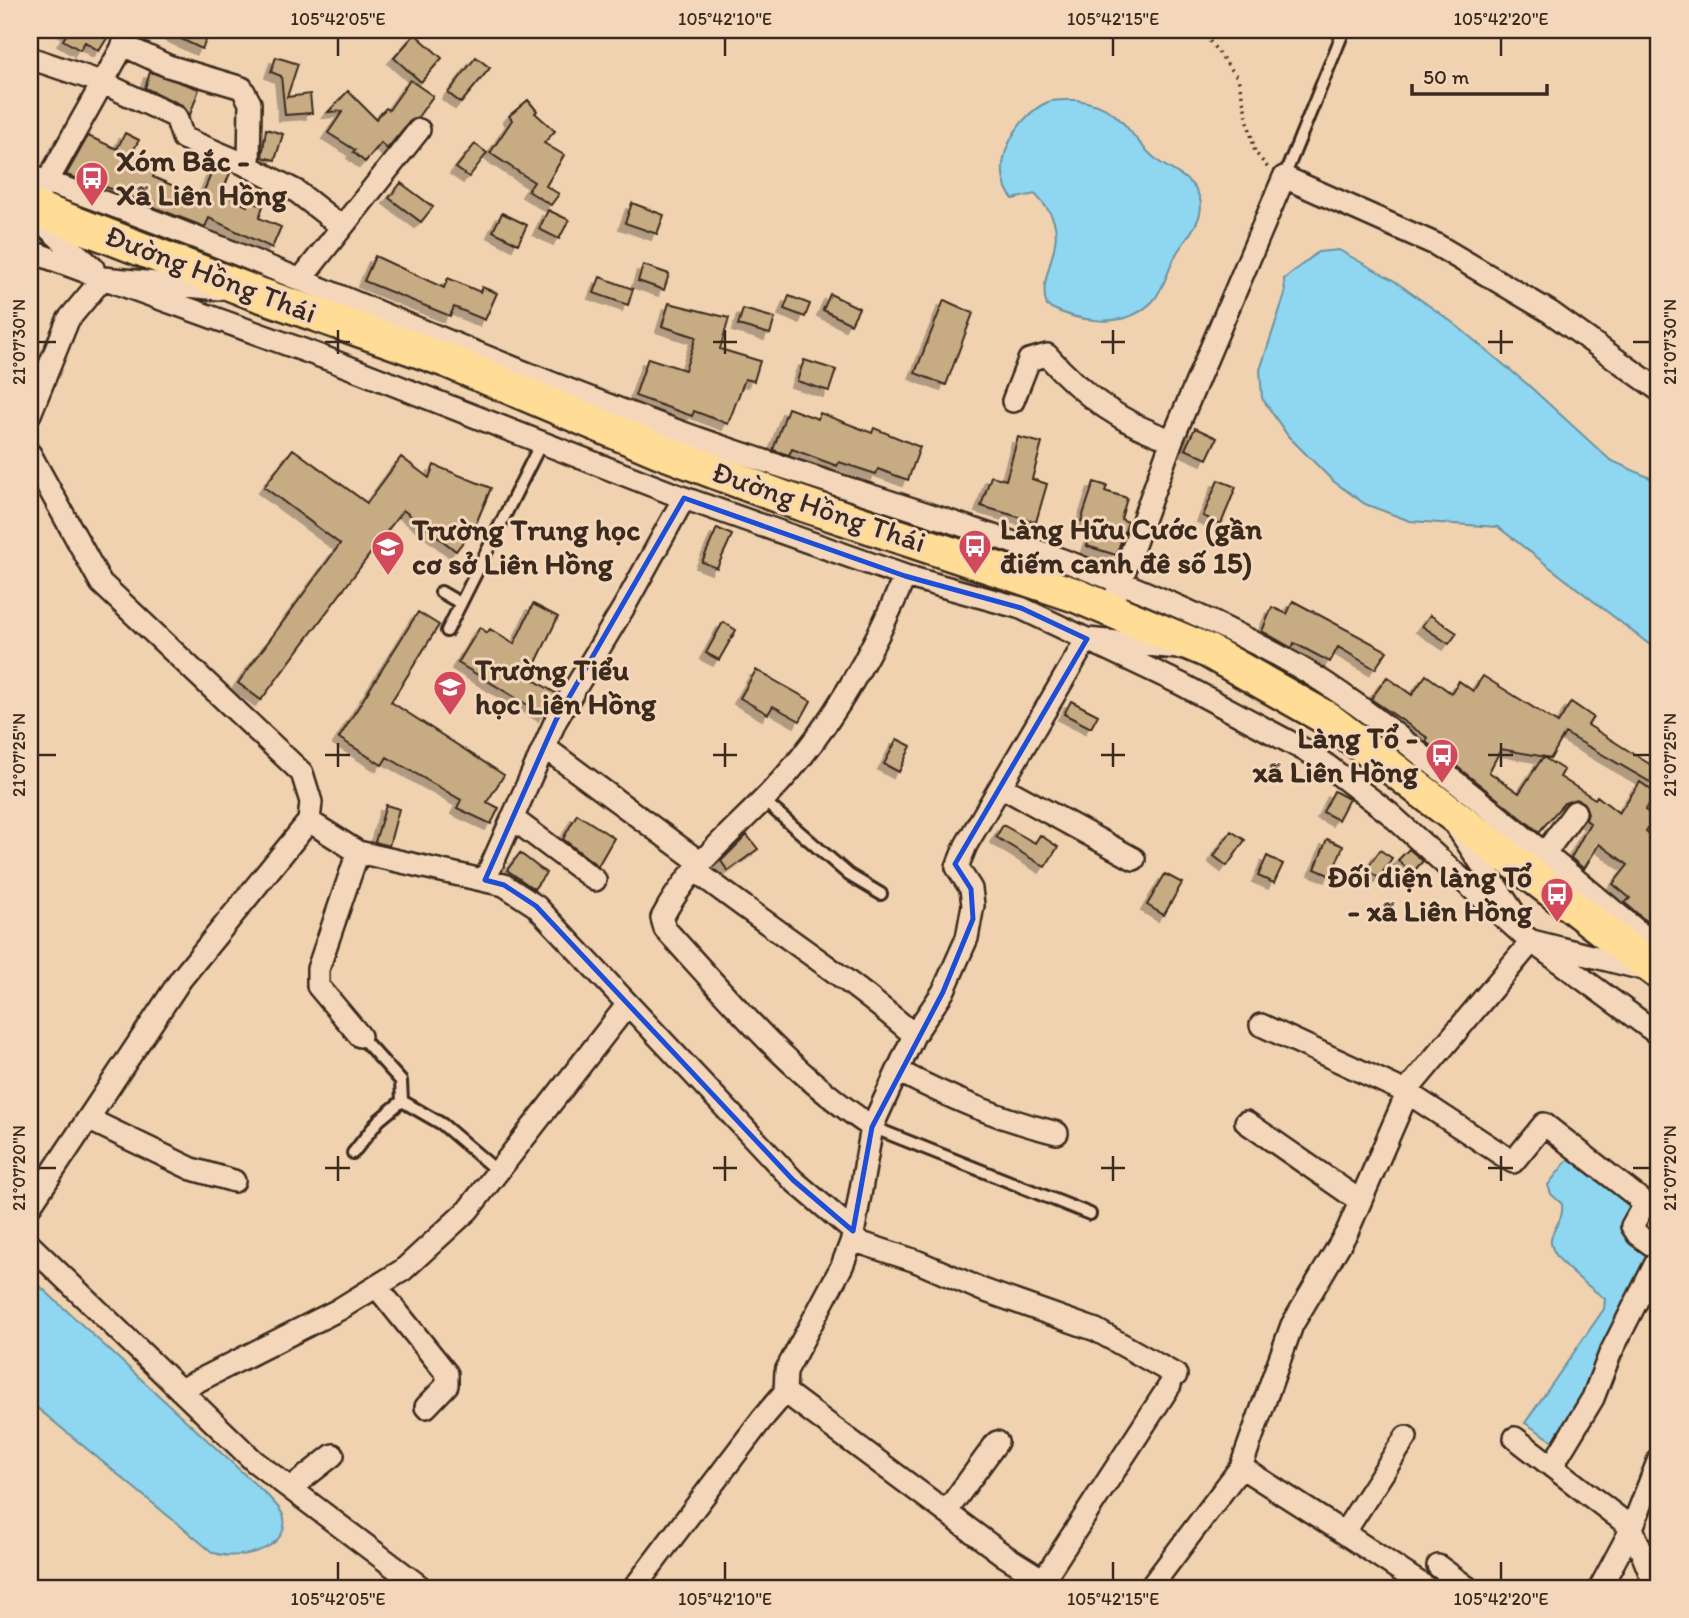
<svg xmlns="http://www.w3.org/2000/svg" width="1689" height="1618" viewBox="0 0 1689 1618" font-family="Itim,sans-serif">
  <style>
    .water { fill: #8fd6f1; stroke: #6d919d; stroke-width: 2 }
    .building { fill: #c7ab83; stroke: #3b2a1e; stroke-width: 2; filter: url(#shadow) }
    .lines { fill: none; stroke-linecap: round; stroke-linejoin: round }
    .service-casing { stroke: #3b2a1e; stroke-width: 16 }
    .minor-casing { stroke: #3b2a1e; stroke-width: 26 }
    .primary-casing { stroke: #3b2a1e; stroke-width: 38 }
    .path { stroke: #3b2a1e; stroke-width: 3.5; stroke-dasharray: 2 5; stroke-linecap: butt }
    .service { stroke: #f4d7ba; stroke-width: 10 }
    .minor { stroke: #f4d7ba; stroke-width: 21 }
    .primary { stroke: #ffdd96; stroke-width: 33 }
    .marked { fill: none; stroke: #1d4ed8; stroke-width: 5; stroke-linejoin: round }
    .ticks { fill: none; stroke: #3b2a1e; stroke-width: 2.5 }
    .labels { text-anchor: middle; stroke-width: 6; stroke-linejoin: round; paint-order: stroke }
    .poi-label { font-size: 30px; font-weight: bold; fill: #3b2a1e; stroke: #f4d7ba; text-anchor: start }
    .street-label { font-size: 30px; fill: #3b2a1e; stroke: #f4d7ba }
    .neatline { fill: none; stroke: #3b2a1e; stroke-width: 2.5 }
    .ticks-label { font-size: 18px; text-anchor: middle; fill: #3b2a1e }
  </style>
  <defs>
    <filter id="shadow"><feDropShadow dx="-6" dy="6" stdDeviation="0" flood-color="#0004"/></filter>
  </defs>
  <rect width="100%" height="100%" fill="#f0d2b0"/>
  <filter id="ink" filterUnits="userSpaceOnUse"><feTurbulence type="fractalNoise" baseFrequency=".0143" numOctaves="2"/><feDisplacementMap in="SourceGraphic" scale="14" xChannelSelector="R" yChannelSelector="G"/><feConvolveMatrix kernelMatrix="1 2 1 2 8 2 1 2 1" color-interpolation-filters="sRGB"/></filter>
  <g filter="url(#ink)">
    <path class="water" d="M1076 100C1127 107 1125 135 1158 161 1174 173 1194 178 1200 199 1205 218 1188 236 1178 251 1169 266 1164 290 1151 303 1123 330 1078 322 1047 306 1036 277 1066 246 1052 217 1049 209 1041 201 1035 194L1013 199C987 169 1015 116 1048 102 1055 99 1067 100 1076 100Z
      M1339 250 1393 280 1452 322 1526 383 1610 460 1659 482V652L1498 527 1410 521 1365 504 1333 481 1288 436 1262 398 1260 370 1285 294 1284 279 1318 252Z
      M1573 1153 1635 1205 1656 1254 1595 1376 1555 1442 1525 1423 1604 1309 1605 1299C1591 1287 1548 1259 1551 1239 1554 1225 1564 1220 1562 1204L1551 1194 1548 1185Z
      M30 1277 268 1496C273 1502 283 1510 284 1518 290 1551 233 1562 212 1552L30 1402Z"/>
    <path class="building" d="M64 30H101L109 35 99 51 85 42 80 50 63 40 68 32Z
      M162 30H200L209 34 202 49Z
      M415 34 442 58 421 82 394 58Z
      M276 57 298 64 287 97 310 94 312 113 285 115 281 76 271 72Z
      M476 57 490 68 461 103 448 93Z
      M150 72 199 89 190 115 182 105 145 88Z
      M410 80 433 96 418 117 409 122 387 149 381 143 365 162 353 152 355 150 328 133 343 111 328 112 348 91 376 119 386 108 389 110Z
      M528 100 537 111 535 113 555 131 544 143 564 155 546 186 559 194 551 205 528 191 534 182 490 153 512 120 509 116Z
      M266 129 283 134 275 160 262 157Z
      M125 133 139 140 132 153 159 164 153 177 201 198 214 167 230 173 222 193 247 206 249 201 263 206 259 218 281 227 272 248 209 218 205 227 130 198 131 195 66 175 88 136 117 149Z
      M475 144 487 153 469 177 456 168Z
      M401 183 433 207 421 222 389 198Z
      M632 203 664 215 657 234 625 223Z
      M548 210 569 220 559 239 539 229Z
      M502 213 527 225 518 244 493 231Z
      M375 256 444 288 448 278 480 292 482 287 497 293 485 320 454 307 450 316 364 281Z
      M643 265 669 274 664 290 638 281Z
      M600 277 633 289 628 305 594 293Z
      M830 294 859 308 851 324 823 310Z
      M789 296 810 304 805 317 784 309Z
      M944 300 973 313 946 385 915 373Z
      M669 303 729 318 720 349 760 361 754 381 745 379 728 424 694 411 692 416 635 396 648 358 685 370 696 337 662 326Z
      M743 309 775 318 770 334 738 325Z
      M804 360 836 370 829 391 797 381Z
      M788 408 818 419 820 413 872 433 874 428 920 447 908 480 878 469 876 474 839 462 837 466 792 449 789 455 773 450Z
      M1195 428 1217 438 1207 459 1185 449Z
      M1018 437 1042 443 1032 479 1047 484 1036 522 981 506 991 476 1006 480Z
      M293 449 367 503 401 457 429 478 434 465 491 488 475 526 456 551 403 510 261 700 238 683 340 544 264 487Z
      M1218 480 1236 487 1221 524 1203 516Z
      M1094 482 1107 486 1105 491 1127 498 1121 519 1128 522 1116 555 1087 546 1094 524 1081 521Z
      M717 528 732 535 717 568 702 562Z
      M1293 601 1387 651 1375 669 1338 647 1330 662 1294 643 1292 648 1262 631 1272 607 1287 614Z
      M533 604 558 617 529 677 557 694 544 715 458 663 480 627 487 633 490 629 514 644Z
      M418 612 439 625 391 702 504 775 487 802 499 808 491 824 457 808 461 800 387 757 382 765 339 738Z
      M1430 615 1457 633 1449 644 1422 626Z
      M723 622 736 630 719 660 706 653Z
      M756 670 811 701 800 721 773 706 768 714 740 698Z
      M1426 675 1451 693 1459 681 1473 691 1483 676 1558 723 1571 702 1593 717 1588 725 1659 770 1652 783 1565 733 1551 758 1501 749 1489 772 1519 793 1543 757 1564 770 1560 777 1595 799 1597 796 1619 813 1640 782 1657 794 1645 810 1655 817 1646 831 1659 842V901L1652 910 1659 916V932L1625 903 1630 898 1613 884 1628 865 1599 844 1584 869 1571 858 1590 823 1586 820 1588 813 1583 802 1576 799 1564 803 1539 832 1426 742 1428 738 1371 699 1387 677 1412 695Z
      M1071 701 1098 715 1091 728 1064 714Z
      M897 739 911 746 899 772 884 764Z
      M1334 791 1349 799 1338 820 1323 812Z
      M386 805 399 809 389 846 375 842Z
      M577 814 614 838 598 866 563 839Z
      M1003 825 1035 843 1040 835 1058 847 1045 867 996 837Z
      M1231 831 1245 840 1227 866 1214 856Z
      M747 835 758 849 728 871 721 861Z
      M1327 839 1343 846 1331 876 1315 869Z
      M1409 849 1423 861 1412 873 1398 860Z
      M1380 850 1392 858 1379 878 1366 870Z
      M520 853 546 873 534 889 507 870Z
      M1267 856 1283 864 1274 883 1258 876Z
      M1165 874 1182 883 1164 915 1147 905Z"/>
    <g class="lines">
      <defs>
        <path id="service" d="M1284 177 1344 30
          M441 592 460 603
          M447 631 541 443
          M763 800 849 875 881 894
          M360 1036 401 1081 402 1101 442 1124 497 1171
          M872 1127 1090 1214
          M353 1153 379 1120 402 1101"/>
        <path id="minor" d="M123 45 168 66 242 88 250 103 249 167
          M30 58 101 82 176 117 183 138 242 163 296 191 342 227
          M30 176C255 253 469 357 694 437 894 508 1105 558 1292 663 1348 694 1397 736 1447 775 1519 832 1589 890 1659 949
          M39 191 47 182 132 30
          M31 213 93 268
          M30 251 103 278 219 289
          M301 279 419 130
          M1013 401 1029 360 1047 355C1081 394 1122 424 1172 440
          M30 414 68 320 103 278 328 359 684 498 905 576 1021 608 1181 684 1312 754 1389 813 1523 935 1659 1035
          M30 454 101 583 302 773 311 802 309 821 358 852 504 885 536 906 793 1180 853 1231
          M1117 592 1172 440 1284 177 1435 244 1550 312 1659 390
          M544 747 701 863
          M1002 787 1134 859
          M512 818 595 880
          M1458 829 1518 919
          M358 852 318 969V986L360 1036
          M1537 864 1575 812
          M695 870C767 926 846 975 914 1035
          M485 880 556 720 624 607 684 498
          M1261 1025 1408 1093 1513 1162 1544 1124 1640 1199 1641 1210 1632 1226 1638 1235 1659 1250
          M898 1071C950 1098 999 1119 1057 1133
          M88 1119 192 1169 234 1181
          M1246 1122 1360 1201
          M872 1127C791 1074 730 1000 665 929L662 918C688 867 732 833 770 793 828 733 873 652 905 576
          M30 1206 181 979 309 821
          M852 1240 916 1261 983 1290 1096 1330 1176 1375
          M30 1245 254 1461 422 1588
          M377 1287 447 1374V1385L426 1407
          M180 1390 338 1310 403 1270 468 1210 628 1004
          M785 1392 1005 1556 1056 1588
          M1515 1438 1632 1528 1656 1588
          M1552 1466 1593 1398 1610 1354 1659 1257
          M1241 1467 1344 1533 1406 1437
          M291 1488 333 1455
          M946 1512 997 1442
          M1344 1533 1427 1588
          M1438 1566 1468 1588
          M634 1588 762 1419 785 1392 786 1371 842 1266 852 1240 872 1127 914 1035 943 992 967 938 973 905 971 889 957 867 966 845 1087 639 1178 648
          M1038 1588 1170 1385
          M1150 1588 1241 1467 1292 1325 1347 1232 1410 1087 1532 941 1647 970
          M1600 1588 1632 1528 1659 1459"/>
        <path id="primary" d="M30 206 252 292 448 361 660 451 784 498 1075 595 1208 651 1328 719 1659 973"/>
      </defs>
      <use href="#service" class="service-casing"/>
      <use href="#minor" class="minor-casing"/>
      <use href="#primary" class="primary-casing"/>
      <path class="path" d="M1201 30 1238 78 1255 152 1269 169"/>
      <use href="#service" class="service"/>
      <use href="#minor" class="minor"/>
      <use href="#primary" class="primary"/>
    </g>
  </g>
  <path class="marked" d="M684 498 905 576 1021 608 1087 639 955 864 971 889 973 919 943 992 872 1127 853 1231 793 1180 536 906 504 885 485 880 556 720Z"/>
  <path class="ticks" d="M338 38V56M725 38V56M1113 38V56M1501 38V56M338 330V354M725 330V354M1113 330V354M1501 330V354M38 342H56M325 342H350M713 342H737M1101 342H1125M1488 342H1513M1633 342H1650M338 743V767M725 743V767M1113 743V767M1501 743V767M38 755H56M325 755H350M713 755H737M1101 755H1125M1488 755H1513M1633 755H1650M338 1156V1181M725 1156V1181M1113 1156V1181M1501 1156V1181M38 1168H56M325 1168H350M713 1168H737M1101 1168H1125M1488 1168H1513M1633 1168H1650M338 1562V1580M725 1562V1580M1113 1562V1580M1501 1562V1580"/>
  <defs>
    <symbol id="bus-pin" viewBox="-11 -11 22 30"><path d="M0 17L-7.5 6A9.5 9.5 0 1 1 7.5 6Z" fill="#d1495b" stroke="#f4d7ba"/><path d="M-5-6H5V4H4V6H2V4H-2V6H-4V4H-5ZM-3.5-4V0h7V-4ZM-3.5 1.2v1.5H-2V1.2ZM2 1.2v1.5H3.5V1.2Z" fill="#fff"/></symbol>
    <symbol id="school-pin" viewBox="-11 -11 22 30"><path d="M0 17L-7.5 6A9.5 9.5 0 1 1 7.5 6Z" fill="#d1495b" stroke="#f4d7ba"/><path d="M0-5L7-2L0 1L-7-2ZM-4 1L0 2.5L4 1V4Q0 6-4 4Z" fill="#fff"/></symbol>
  </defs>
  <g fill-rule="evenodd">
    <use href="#bus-pin" x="73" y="159" width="38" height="52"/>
    <use href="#bus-pin" x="956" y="527" width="38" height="52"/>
    <use href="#school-pin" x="369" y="528" width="38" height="52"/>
    <use href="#school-pin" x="431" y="668" width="38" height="52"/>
    <use href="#bus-pin" x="1423" y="736" width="38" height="52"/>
    <use href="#bus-pin" x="1538" y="875" width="38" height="52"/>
  </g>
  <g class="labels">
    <g class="poi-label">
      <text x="116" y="171">Xóm Bắc -<tspan x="116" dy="34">Xã Liên Hồng</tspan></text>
      <text x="1000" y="539">Làng Hữu Cước (gần<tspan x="1000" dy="34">điếm canh đê số 15)</tspan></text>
      <text x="412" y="540">Trường Trung học<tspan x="412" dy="34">cơ sở Liên Hồng</tspan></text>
      <text x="475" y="680">Trường Tiểu<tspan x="475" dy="34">học Liên Hồng</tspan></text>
      <text x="1418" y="748" text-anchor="end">Làng Tổ -<tspan x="1418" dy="34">xã Liên Hồng</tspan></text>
      <text x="1532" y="887" text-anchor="end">Đối diện làng Tổ<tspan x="1532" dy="34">- xã Liên Hồng</tspan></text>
    </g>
    <g class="street-label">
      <text transform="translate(211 274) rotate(21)" y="10">Đường Hồng Thái</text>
      <text transform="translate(819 507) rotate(19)" y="10">Đường Hồng Thái</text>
    </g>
  </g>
  <rect width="1689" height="1618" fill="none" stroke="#f4d7ba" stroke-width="77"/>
  <path d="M1412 84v10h135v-10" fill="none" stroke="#3b2a1e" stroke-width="3.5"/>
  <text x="1423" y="84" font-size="21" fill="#3b2a1e" stroke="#f4d7ba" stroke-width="5" paint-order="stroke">50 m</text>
  <rect x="38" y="38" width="1612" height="1542" class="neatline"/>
  <g class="ticks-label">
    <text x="338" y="25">105°42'05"E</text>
    <text x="725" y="25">105°42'10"E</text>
    <text x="1113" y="25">105°42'15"E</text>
    <text x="1501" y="25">105°42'20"E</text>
    <text transform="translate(19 342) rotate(-90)" y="6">21°07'30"N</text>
    <text transform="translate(1670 342) rotate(-90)" y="6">21°07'30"N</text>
    <text transform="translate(19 755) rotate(-90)" y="6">21°07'25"N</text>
    <text transform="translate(1670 755) rotate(-90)" y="6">21°07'25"N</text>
    <text transform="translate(19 1168) rotate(-90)" y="6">21°07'20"N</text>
    <text transform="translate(1670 1168) rotate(-90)" y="6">21°07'20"N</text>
    <text x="338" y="1605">105°42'05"E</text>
    <text x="725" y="1605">105°42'10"E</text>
    <text x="1113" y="1605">105°42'15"E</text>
    <text x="1501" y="1605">105°42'20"E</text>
  </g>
</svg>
